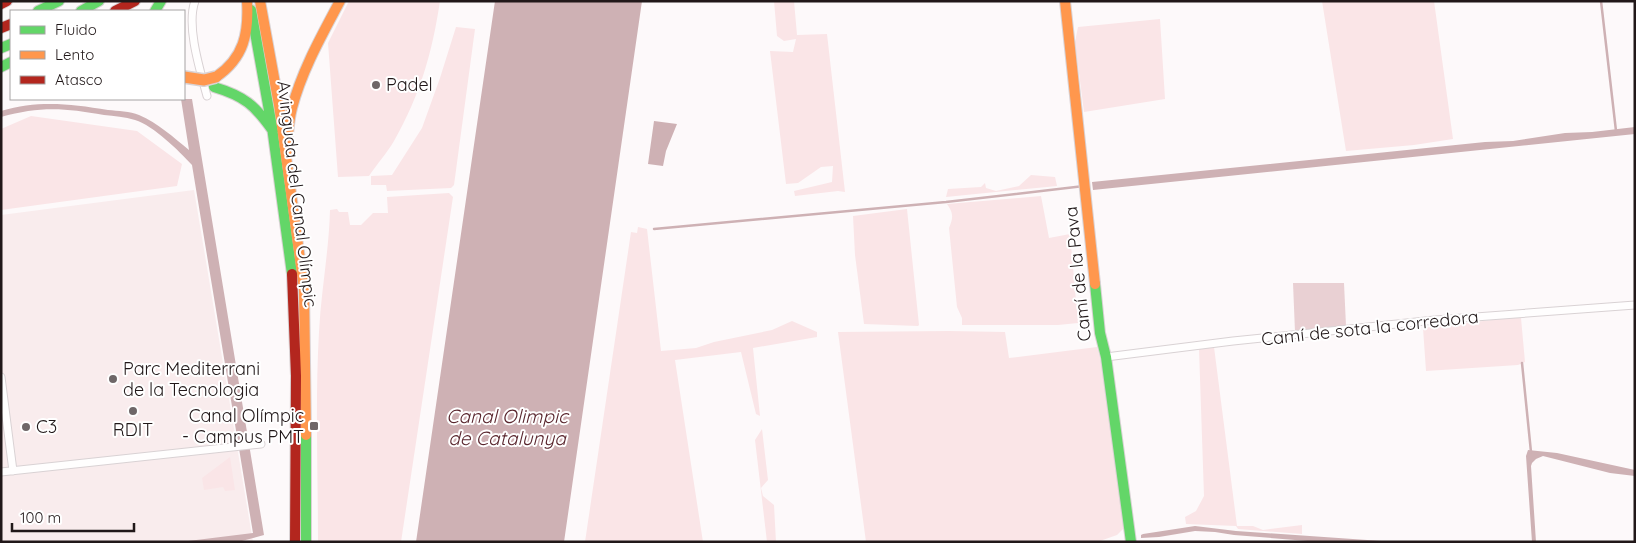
<svg xmlns="http://www.w3.org/2000/svg" width="1636" height="543" viewBox="0 0 1636 543" font-family="Quicksand,sans-serif">
  <style>
    .built { fill: #f9eced }
    .green { fill: #fae5e7 }
    .forest { fill: #e9d0d3 }
    .water { fill: #ceb1b4 }
    .lines { fill: none; stroke-linecap: round; stroke-linejoin: round }
    .stream { stroke: #ceb1b4; stroke-width: 2.5 }
    .street-casing { stroke: #d9d2d4; stroke-width: 9 }
    .fast-casing { stroke: #d9d2d4; stroke-width: 12 }
    .slow-casing { stroke: #d9d2d4; stroke-width: 12 }
    .jam-casing { stroke: #d9d2d4; stroke-width: 12 }
    .street { stroke: #fffefe; stroke-width: 7 }
    .fast { stroke: #63d668; stroke-width: 10 }
    .slow { stroke: #ff974d; stroke-width: 10 }
    .jam { stroke: #b3261e; stroke-width: 10 }
    .slow-bridge-casing { stroke: #d9d2d4; stroke-width: 14; stroke-linecap: butt }
    .slow-bridge { stroke: #ff974d; stroke-width: 11 }
    .poi-dot { fill: #6e6768; stroke: #fff; stroke-width: 2 }
    .labels { text-anchor: middle; stroke-width: 4; stroke-linejoin: round; paint-order: stroke }
    .poi-label { font-size: 18px; fill: #211819; stroke: #fff; text-anchor: start }
    .street-label { font-size: 18px; fill: #211819; stroke: #fff }
    .water-label { font-size: 19px; font-style: italic; fill: #58242c; stroke: #fff }
  </style>
  <rect width="100%" height="100%" fill="#fdf9fa"/>
  <path class="built" d="M194 190 253 542H1V215Z"/>
  <path class="green" d="M349 1H440C432 54 420 95 394 141 387 153 377 164 369 176L338 177 328 43Z
    M774 1H794L797 35 827 34 845 192 838 191 795 196 794 191 832 182 833 166 821 167 798 183 786 184 770 51 793 52 796 39 784 41 777 36Z
    M1322 1H1434L1453 139 1414 145 1346 151Z
    M1160 19 1165 99 1084 112 1075 42 1078 27Z
    M456 27 475 29 454 185 451 188 387 191 386 185H371V176L392 175 422 128 440 78Z
    M31 116 137 131 182 164 177 186 1 210V129Z
    M1031 175 1055 177 1057 186 946 197 948 189 981 187 985 183 986 188 996 191 1019 186Z
    M449 193 453 197 401 542H318C318 472 315 402 319 332 321 291 329 251 330 210L337 209 339 212H348L350 225H361L373 213H388L387 197Z
    M1041 196 1049 238 1070 234 1078 323 1058 325H962V318L957 307 949 228C953 218 954 214 947 204Z
    M907 209 919 325 918 326 864 324 855 255 853 216Z
    M638 227 647 229 661 351 696 348 714 342 772 330 792 321 817 332V337L753 348 760 416 756 414 741 352 675 360 703 542H585L631 232 637 233Z
    M1518 317 1521 318 1525 362 1518 365 1426 371 1423 328Z
    M949 331 1005 332 1009 358 1097 347 1107 383 1126 526 1117 535 1097 542H866L838 332Z
    M1214 347 1237 526H1253L1263 530 1302 525V534L1238 529 1236 526 1186 524 1185 517 1196 511 1204 496 1199 349Z
    M762 429 768 480 761 488 763 496 774 505 776 542H767L755 440Z
    M230 457 235 490 225 491 223 487 204 490 202 478Z"/>
  <path class="forest" d="M1293 283H1344L1346 326 1295 332Z"/>
  <path class="water" d="M495 1H642L564 542H416Z
    M181 99H192L264 535 238 542H180L253 533 192 165C178 150 154 126 135 120 125 117 114 116 104 115 65 108 40 106 1 117V111C39 100 70 104 108 110 118 111 130 111 139 115 158 123 173 137 189 150Z
    M654 121 677 124 666 151 663 166 648 164Z
    M1635 127V134L1093 190 1092 182 1485 142 1513 141 1565 133 1592 132Z
    M1528 450 1557 453 1635 470V476L1610 473 1543 456 1536 459 1532 463 1531 466 1536 542H1532L1526 456Z
    M1195 526 1236 531 1396 542H1320L1234 535 1215 532 1195 531 1159 537 1141 538V535L1143 534Z"/>
  <g class="lines">
    <path class="stream" d="M1601 1 1616 131
      M654 229 946 202 1084 186
      M1522 363 1531 452"/>
    <defs>
      <path id="street" d="M195 1C186 26 200 70 207 96
        M1106 357 1233 341 1435 320 1635 305
        M1 377 13 471
        M1 472 261 444"/>
      <path id="fast" d="M251 10 272 127 292 274
        M38 11 59 1
        M81 11 99 1
        M155 11 161 1
        M1 48 11 44
        M1 67 11 62
        M214 87C244 96 255 105 273 131
        M1095 284 1100 333 1106 357 1131 542
        M306 435V542"/>
      <path id="slow" d="M260 1 279 105 304 289 306 435
        M1065 1 1095 284
        M216 77C244 58 249 33 247 1
        M286 155C288 139 288 123 292 108 302 70 322 35 340 1"/>
      <path id="jam" d="M1 4 7 1
        M115 11 135 1
        M1 28 11 24
        M292 274 296 376 295 542"/>
    </defs>
    <use href="#street" class="street-casing"/>
    <use href="#fast" class="fast-casing"/>
    <use href="#slow" class="slow-casing"/>
    <use href="#jam" class="jam-casing"/>
    <use href="#street" class="street"/>
    <use href="#fast" class="fast"/>
    <use href="#slow" class="slow"/>
    <use href="#jam" class="jam"/>
    <defs>
      <path id="slow-bridge" d="M184 77 204 80 216 77"/>
    </defs>
    <use href="#slow-bridge" class="slow-bridge-casing"/>
    <use href="#slow-bridge" class="slow-bridge"/>
  </g>
  <g class="poi-dot">
    <circle cx="376" cy="85" r="5"/>
    <circle cx="113" cy="379" r="5"/>
    <circle cx="133" cy="411" r="5"/>
    <rect x="309" y="421" width="10" height="10" rx="2.5"/>
    <circle cx="26" cy="427" r="5"/>
  </g>
  <g class="labels">
    <g class="poi-label">
      <text x="386" y="91">Padel</text>
      <text x="123" y="375">Parc Mediterrani<tspan x="123" dy="21">de la Tecnologia</tspan></text>
      <text x="304" y="422" text-anchor="end">Canal Olímpic<tspan x="304" dy="21">- Campus PMT</tspan></text>
      <text x="36" y="433">C3</text>
      <text x="133" y="436" text-anchor="middle">RDIT</text>
    </g>
    <g class="street-label">
      <text transform="translate(297 194) rotate(83)" y="6">Avinguda del Canal Olímpic</text>
      <text transform="translate(1078 274) rotate(-96)" y="6">Camí de la Pava</text>
      <text transform="translate(1370 328) rotate(-6)" y="6">Camí de sota la corredora</text>
    </g>
    <g class="water-label">
      <text x="507" y="423">Canal Olimpic<tspan x="507" dy="22">de Catalunya</tspan></text>
    </g>
  </g>
  <rect width="1636" height="543" fill="none" stroke="#211819" stroke-width="5"/>
  <rect x="10" y="10" width="175" height="90" fill="#ffffff" stroke="#a6a3a3"/>
  <rect x="20" y="26" width="25" height="8" fill="#63d668" stroke="#a6a3a3"/>
  <text x="55" y="35" font-size="15" fill="#211819">Fluido</text>
  <rect x="20" y="51" width="25" height="8" fill="#ff974d" stroke="#a6a3a3"/>
  <text x="55" y="60" font-size="15" fill="#211819">Lento</text>
  <rect x="20" y="76" width="25" height="8" fill="#b3261e" stroke="#a6a3a3"/>
  <text x="55" y="85" font-size="15" fill="#211819">Atasco</text>
  <path d="M12 523v8h122v-8" fill="none" stroke="#211819" stroke-width="2.5"/>
  <text x="20" y="523" font-size="15" fill="#211819" stroke="#ffffff" stroke-width="4" paint-order="stroke">100 m</text>
</svg>
